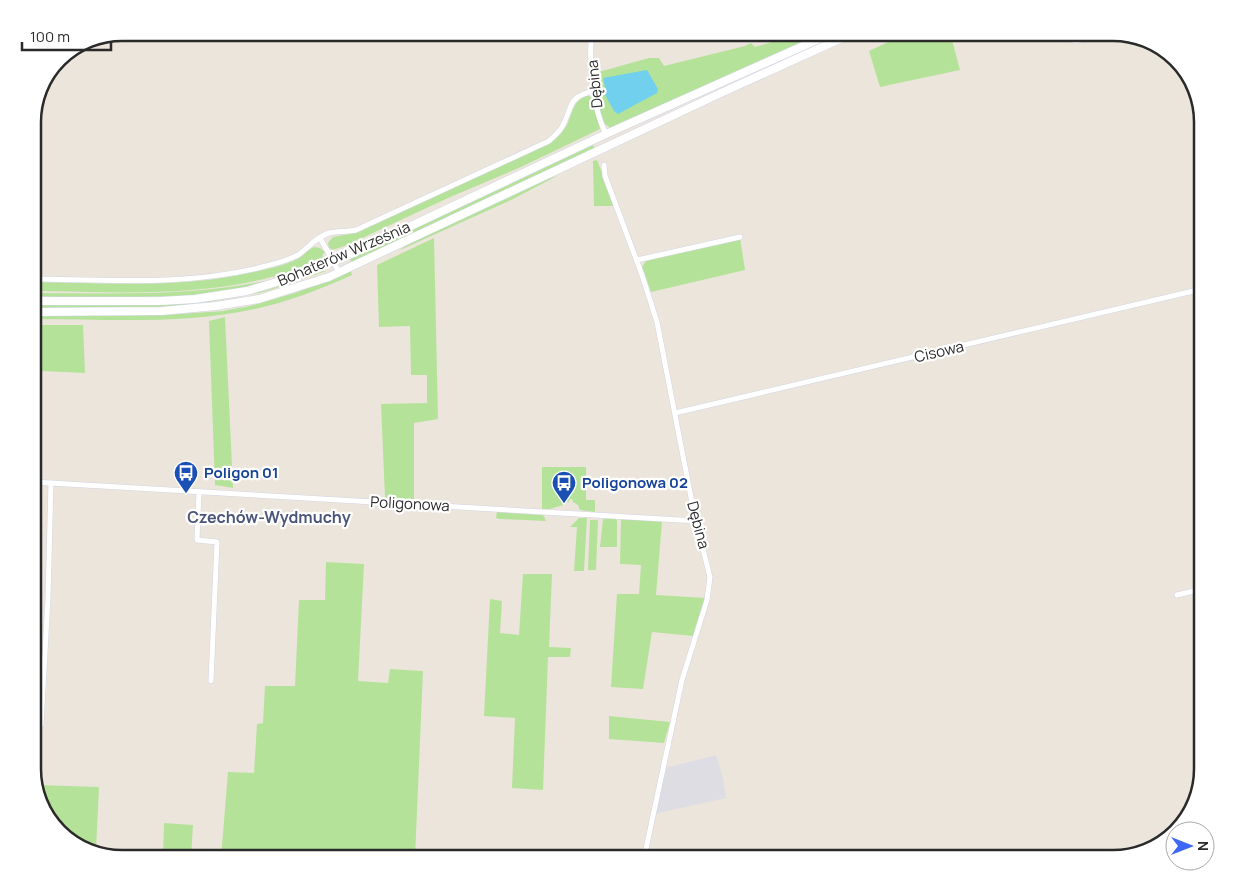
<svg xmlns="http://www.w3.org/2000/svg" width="1235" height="891" viewBox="0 0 1235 891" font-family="Manrope,sans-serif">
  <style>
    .industrial { fill: #dfdde4 }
    .green { fill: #b5e299 }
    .water { fill: #70d0ed }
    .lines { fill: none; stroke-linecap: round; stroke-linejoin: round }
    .minor-casing { stroke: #d2d5e3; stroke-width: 6 }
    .secondary-casing { stroke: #d2d5e3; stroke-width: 9 }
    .minor { stroke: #fff; stroke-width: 5 }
    .secondary { stroke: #fff; stroke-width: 8 }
    .labels { text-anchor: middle; stroke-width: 4.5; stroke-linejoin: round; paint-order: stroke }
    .street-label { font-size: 15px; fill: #2a2a2a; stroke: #fff }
    .transit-label { font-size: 15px; font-weight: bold; fill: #164399; stroke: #fff; text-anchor: start }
    .neighbourhood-label { font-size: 16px; font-weight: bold; fill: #4b557a; stroke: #fff }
    .rim { fill: none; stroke: #2a2a2a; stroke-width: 2.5 }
  </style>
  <rect width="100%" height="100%" fill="#ece5dc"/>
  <path class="industrial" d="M716 755 723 778 726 798 654 814 662 769Z"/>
  <path class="green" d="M802 33H823L610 128 604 123 597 99 595 73 649 58H659L664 66 745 46 751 43 755 47Z
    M907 33H950L960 70 880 87 869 51Z
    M586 96H589L593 99 600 129 521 167 448 198 345 246 332 250 329 247 328 243 333 237 355 233 547 144C555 139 562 133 567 125 573 113 572 102 586 96Z
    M593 145 595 149 352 263 350 259Z
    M597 160 615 206H594L593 161Z
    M557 176 511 200 400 250 406 245 544 180Z
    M434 238 438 419 414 423V499L385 498 381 404 427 403V375H411L410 326 379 327 377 265Z
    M740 238 745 270 651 292 642 267 646 261Z
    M314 247 320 248 325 252 323 254 322 258C235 301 127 292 33 291V282C106 283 187 289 258 271 271 268 287 265 299 258 304 255 308 250 314 247Z
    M323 271H326L264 292 180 307 33 308V305H46L210 301 264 291Z
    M351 271 352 275C321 289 288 302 255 309 182 325 106 319 33 319V315H165L223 311 250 306 295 293Z
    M274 279C228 298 174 297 124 297 94 297 63 298 33 296V293C113 293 195 297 274 279Z
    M225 317 233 488 215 485 209 321Z
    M41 325H83L85 373 42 371Z
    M33 327H38L40 377H33Z
    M542 467H586V500H595V512L580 510 578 505 573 502 572 499H570L568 503 567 501 562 503 563 505 550 509H542Z
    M497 512 542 515 544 516 546 521 500 519 496 518Z
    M579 518H587L584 571H574L577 527H570Z
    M603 519H616L617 521V547H600Z
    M621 519 662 521 656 595 705 598 693 636 652 632 643 689 611 687 617 594H639L641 565 620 564Z
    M590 520H598L596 570H588Z
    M326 562 364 564 358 681 388 683 390 669 423 671 415 858H221L228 772 254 773 257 724 263 723 265 686H295L299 600H325Z
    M523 574H552L549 647 571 648 570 657H548L543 790 512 788 515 718 484 716 490 599 502 601 500 633 519 635Z
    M609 716 670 722 664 743 609 739Z
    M38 785 99 787 96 850 68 840 44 813 38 791Z
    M164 823 193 825 191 858H163Z"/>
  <path class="water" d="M647 70 658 89 657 93 618 114 614 111 603 91 605 87 603 78Z"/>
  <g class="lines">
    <defs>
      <path id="minor" d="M592 33C588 61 593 109 606 134
        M1063 33 1068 39 1076 41 1113 33
        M604 165 605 176 642 275 657 322 694 513 710 577 707 600 682 680 644 858
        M320 238 339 272
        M637 260 740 237
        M33 279C109 280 187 286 262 267 274 264 287 261 298 255 308 248 316 237 329 233 337 231 347 232 356 230L549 141C554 136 560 132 563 125 573 106 567 97 594 91
        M675 413 1202 289
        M33 482 697 521
        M199 492 197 540 217 542 211 681
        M1177 595 1202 589
        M41 725 48 598 51 483"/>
      <path id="secondary" d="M33 301H160L195 299 247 291 287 279 347 256 606 134 832 33
        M33 312 162 311 216 306 259 299 329 277 721 93 853 33"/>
    </defs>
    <use href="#minor" class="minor-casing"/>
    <use href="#secondary" class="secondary-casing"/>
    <use href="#minor" class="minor"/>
    <use href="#secondary" class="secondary"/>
  </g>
  <defs>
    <symbol id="bus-pin" viewBox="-11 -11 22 30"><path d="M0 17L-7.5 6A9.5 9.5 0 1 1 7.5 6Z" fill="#1a4fb4" stroke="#fff"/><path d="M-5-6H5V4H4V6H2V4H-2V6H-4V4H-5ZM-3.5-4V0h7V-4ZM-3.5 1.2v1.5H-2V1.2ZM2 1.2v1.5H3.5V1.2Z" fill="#fff"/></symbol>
  </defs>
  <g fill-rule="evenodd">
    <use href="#bus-pin" x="172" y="459" width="28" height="38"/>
    <use href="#bus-pin" x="550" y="469" width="28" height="38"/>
  </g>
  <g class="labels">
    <g class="street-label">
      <text transform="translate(595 84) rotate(-96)" y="5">Dębina</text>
      <text transform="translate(344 254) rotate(-23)" y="5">Bohaterów Września</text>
      <text transform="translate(939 352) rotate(-13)" y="5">Cisowa</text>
      <text transform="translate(410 504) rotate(3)" y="5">Poligonowa</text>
      <text transform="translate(698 525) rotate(75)" y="5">Dębina</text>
    </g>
    <g class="transit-label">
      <text x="204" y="478">Poligon 01</text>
      <text x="582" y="488">Poligonowa 02</text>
    </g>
    <g class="neighbourhood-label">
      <text x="269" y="523">Czechów-Wydmuchy</text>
    </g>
  </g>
  <path d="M0 0H1235V891H0ZM122 41H1113A81 81 0 0 1 1194 122V769A81 81 0 0 1 1113 850H122A81 81 0 0 1 41 769V122A81 81 0 0 1 122 41Z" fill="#fff" fill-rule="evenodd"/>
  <path class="rim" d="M122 41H1113A81 81 0 0 1 1194 122V769A81 81 0 0 1 1113 850H122A81 81 0 0 1 41 769V122A81 81 0 0 1 122 41Z"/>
  <g transform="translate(1190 846) rotate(90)"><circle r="24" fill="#ffffff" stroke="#aaaaaa"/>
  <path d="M0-4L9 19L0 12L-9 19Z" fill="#3e67f7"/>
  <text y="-8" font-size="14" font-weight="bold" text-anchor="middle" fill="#2a2a2a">N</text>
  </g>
  <path d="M22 42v8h89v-8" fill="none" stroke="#2a2a2a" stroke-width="2.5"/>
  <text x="30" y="42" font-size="15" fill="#2a2a2a" stroke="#ffffff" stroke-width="4" paint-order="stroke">100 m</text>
</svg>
